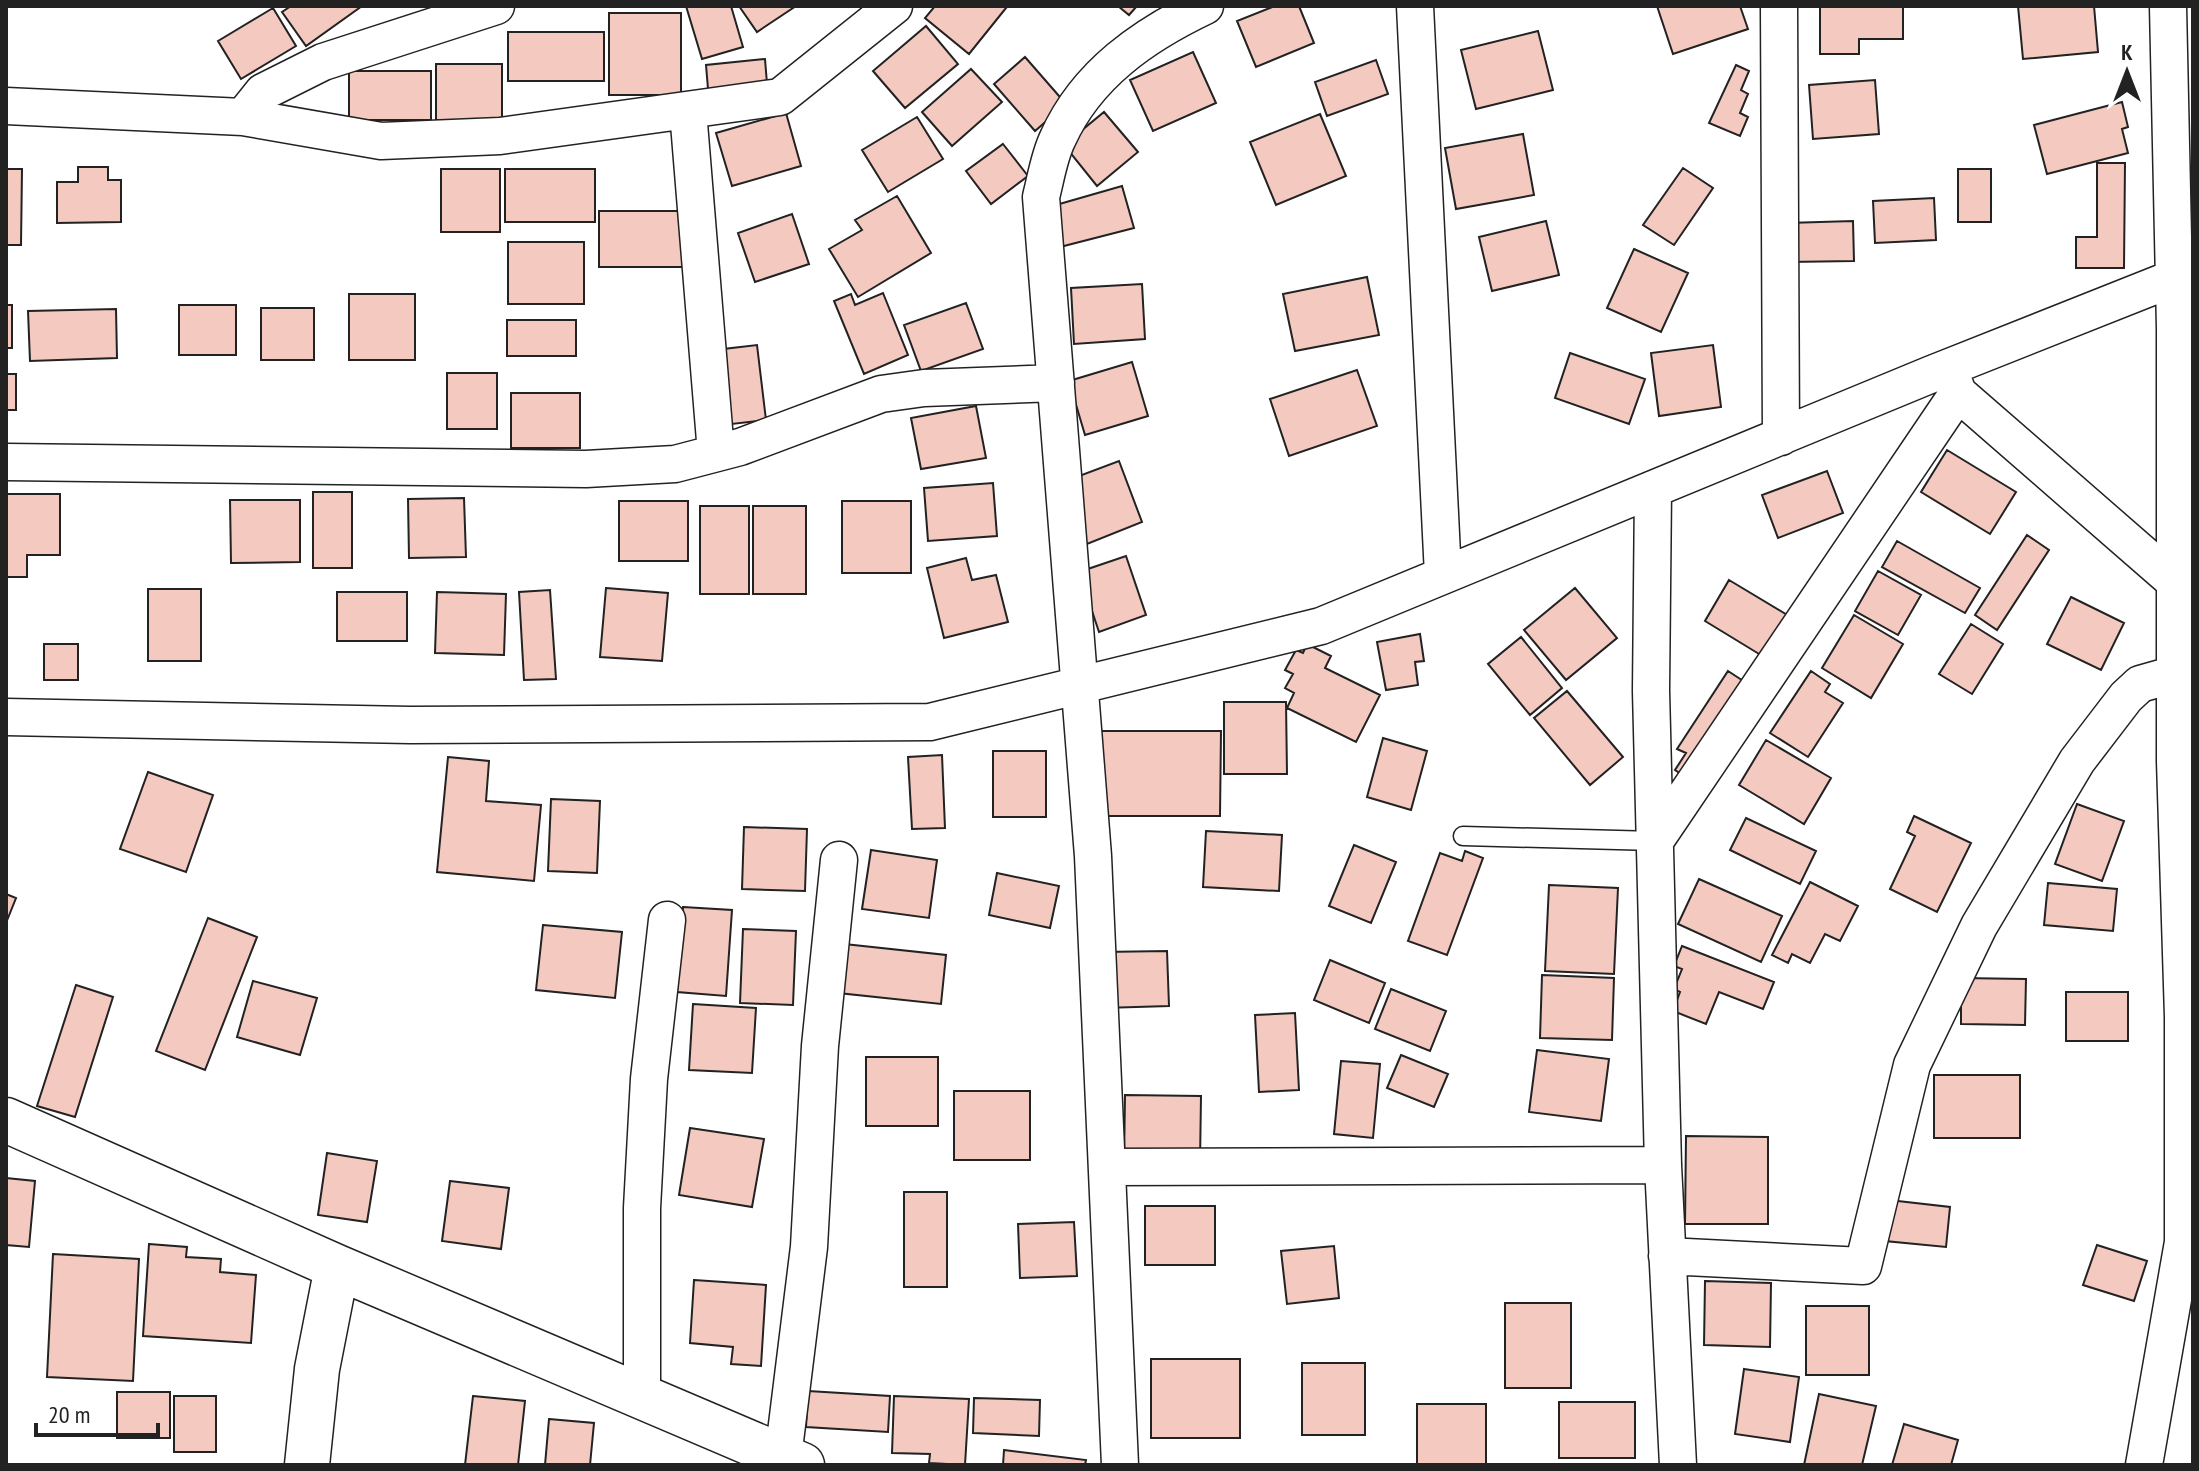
<svg xmlns="http://www.w3.org/2000/svg" width="2199" height="1471" viewBox="0 0 2199 1471" font-family="'PT Sans Narrow',sans-serif">
  <style>
    .building { fill: #f3c9c0; stroke: #222; stroke-width: 2 }
    .lines { fill: none; stroke-linecap: round; stroke-linejoin: round }
    .lane-casing { stroke: #222; stroke-width: 21 }
    .street-casing { stroke: #222; stroke-width: 39 }
    .secondary-casing { stroke: #222; stroke-width: 47 }
    .lane { stroke: #fff; stroke-width: 18 }
    .street { stroke: #fff; stroke-width: 36 }
    .secondary { stroke: #fff; stroke-width: 44 }
  </style>
  <rect width="100%" height="100%" fill="#fff"/>
  <path class="building" d="M291 6H362L306 46 282 12Z
    M686 6H731L743 47 702 59Z
    M739 6H796L757 32Z
    M935 6H1004L1006 8 969 54 925 18Z
    M1118 6H1137L1129 15Z
    M1275 6H1299L1314 43 1256 67 1237 21Z
    M1657 6H1740L1748 29 1673 54Z
    M1820 6H1903V39H1859V54H1820Z
    M2018 6H2094L2098 52 2023 59Z
    M273 8 296 46 241 79 218 41Z
    M609 13H681V95H609Z
    M926 26 958 64 905 108 873 71Z
    M1538 31 1553 90 1476 109 1461 50Z
    M508 32H604V81H508Z
    M1193 52 1216 103 1153 131 1130 80Z
    M1025 57 1066 104 1035 131 994 84Z
    M765 59 768 96 709 101 706 65Z
    M1376 60 1388 94 1327 116 1315 82Z
    M436 64H502V120H436Z
    M1736 65 1749 71 1741 90 1748 94 1740 113 1748 117 1740 136 1709 123Z
    M971 69 1002 102 952 146 922 112Z
    M349 71H431V120H349Z
    M1875 80 1879 134 1813 139 1809 85Z
    M2122 102 2128 127 2122 129 2128 153 2047 174 2034 125Z
    M1104 112 1138 152 1097 186 1064 145Z
    M786 113 801 166 732 186 716 133Z
    M1320 114 1346 176 1276 205 1250 142Z
    M917 117 943 159 888 192 862 150Z
    M1523 134 1534 195 1456 209 1445 148Z
    M1003 144 1028 176 991 204 966 171Z
    M2097 163H2125L2124 268H2076V237H2097Z
    M78 167H108V180H121V222L57 223V182H78Z
    M1683 168 1713 188 1674 245 1643 225Z
    M6 169H22L21 245H6Z
    M441 169H500V232H441Z
    M505 169H595V222H505Z
    M1958 169H1991V222H1958Z
    M1122 186 1134 228 1060 247 1049 207Z
    M897 196 931 253 858 297 829 249 862 230 855 220Z
    M1934 198 1936 240 1875 243 1873 201Z
    M599 211H685V267H599Z
    M792 214 809 264 755 282 738 233Z
    M1546 221 1559 275 1492 291 1479 237Z
    M1853 221 1854 261 1788 262 1787 223Z
    M508 242H584V304H508Z
    M1634 249 1688 273 1661 332 1607 308Z
    M1367 277 1379 335 1295 351 1283 294Z
    M1142 284 1145 339 1074 344 1071 288Z
    M883 293 908 355 864 374 834 301 851 294 855 305Z
    M349 294H415V360H349Z
    M966 303 983 349 921 371 904 325Z
    M6 305H12V348H6Z
    M179 305H236V355H179Z
    M261 308H314V360H261Z
    M116 309 117 358 30 361 28 311Z
    M507 320H576V356H507Z
    M757 345 766 420 723 425 715 350Z
    M1713 345 1721 407 1659 416 1651 353Z
    M1570 353 1645 379 1629 424 1555 398Z
    M1132 362 1148 416 1085 435 1069 381Z
    M1357 370 1377 426 1289 456 1270 399Z
    M447 373H497V429H447Z
    M6 374H16V410H6Z
    M511 393H580V448H511Z
    M976 406 986 458 921 469 911 418Z
    M1947 450 2016 492 1990 534 1921 492Z
    M1119 461 1142 522 1087 544 1063 482Z
    M1827 471 1843 513 1778 538 1762 495Z
    M993 483 997 536 928 541 924 488Z
    M313 492H352V568H313Z
    M6 494H60V555H27V577H6Z
    M464 498 466 557 409 558 408 499Z
    M230 500H300V562L231 563Z
    M619 501H688V561H619Z
    M842 501H911V573H842Z
    M700 506H749V594H700Z
    M753 506H806V594H753Z
    M2027 535 2049 550 1997 630 1975 615Z
    M1897 541 1980 588 1965 613 1882 567Z
    M1126 556 1146 615 1099 632 1079 572Z
    M966 558 972 580 996 575 1008 622 944 638 927 568Z
    M1878 571 1921 595 1898 635 1855 611Z
    M1729 580 1789 616 1764 657 1705 621Z
    M606 588 668 593 662 661 600 657Z
    M1575 588 1617 638 1566 680 1524 630Z
    M148 589H201V661H148Z
    M550 590 556 679 524 680 519 592Z
    M337 592H407V641H337Z
    M437 592 506 594 504 655 435 653Z
    M2071 597 2124 623 2101 670 2047 644Z
    M1854 615 1903 644 1871 698 1822 668Z
    M1971 624 2003 644 1972 694 1939 674Z
    M1420 634 1424 661 1415 662 1418 685 1386 690 1377 642Z
    M1521 637 1562 688 1530 715 1488 664Z
    M44 644H78V680H44Z
    M1307 644 1331 656 1325 668 1380 695 1356 742 1287 708 1294 693 1285 688 1293 674 1285 670 1296 650 1303 653Z
    M1728 671 1754 688 1693 782 1675 770 1686 753 1677 749Z
    M1811 671 1830 684 1825 692 1843 703 1808 757 1770 733Z
    M1567 691 1623 757 1590 785 1534 718Z
    M1224 702H1286L1287 774H1224Z
    M1099 731H1221L1220 816H1098Z
    M1383 738 1427 751 1411 810 1367 797Z
    M1766 740 1831 778 1804 824 1739 785Z
    M993 751H1046V817H993Z
    M942 755 945 828 912 829 908 757Z
    M448 757 489 761 486 801 541 805 534 881 437 872Z
    M148 772 213 795 186 872 120 849Z
    M551 799 600 801 597 873 548 871Z
    M2077 804 2124 821 2102 881 2055 864Z
    M1914 816 1971 843 1937 912 1890 889 1915 836 1907 832Z
    M1746 818 1816 851 1800 884 1730 850Z
    M744 827 807 829 805 891 742 889Z
    M1206 831 1282 835 1279 891 1203 887Z
    M1354 845 1396 862 1371 923 1329 906Z
    M871 850 937 860 929 918 862 909Z
    M1465 851 1483 858 1447 955 1408 941 1440 853 1462 861Z
    M997 873 1059 886 1050 928 989 915Z
    M1699 879 1782 916 1761 962 1678 924Z
    M1810 882 1858 906 1840 941 1825 934 1810 963 1792 954 1788 963 1772 955Z
    M2048 883 2117 889 2113 931 2044 925Z
    M1549 885 1618 888 1614 974 1545 971Z
    M6 894 16 898 6 923Z
    M683 907 732 910 726 996 677 992Z
    M208 918 257 937 205 1070 156 1051Z
    M543 925 622 932 615 998 536 990Z
    M743 929 796 931 793 1005 740 1003Z
    M835 943 946 955 941 1004 829 992Z
    M1682 946 1774 982 1763 1009 1719 992 1706 1024 1673 1011 1680 992 1674 989 1682 969 1674 966Z
    M1167 951 1169 1006 1103 1008 1101 952Z
    M1330 960 1385 983 1369 1023 1314 1000Z
    M1542 975 1614 978 1612 1040 1540 1038Z
    M1961 978 2026 979 2025 1025 1961 1024Z
    M253 981 317 998 300 1055 237 1037Z
    M76 985 113 997 75 1117 37 1106Z
    M1391 989 1446 1011 1430 1051 1375 1029Z
    M2066 992H2128V1041H2066Z
    M693 1004 756 1008 752 1073 689 1070Z
    M1295 1013 1299 1090 1259 1092 1255 1015Z
    M1537 1050 1609 1059 1601 1121 1529 1112Z
    M1401 1055 1448 1074 1434 1107 1387 1088Z
    M866 1057H938V1126H866Z
    M1341 1061 1380 1064 1373 1138 1334 1134Z
    M1934 1075H2020V1138H1934Z
    M954 1091H1030V1160H954Z
    M1125 1095 1201 1096 1200 1162 1124 1161Z
    M690 1128 764 1139 752 1207 679 1195Z
    M1686 1136 1768 1137V1224H1685Z
    M327 1153 377 1161 367 1222 318 1215Z
    M6 1178 35 1181 29 1247 6 1245Z
    M450 1181 509 1188 501 1249 442 1241Z
    M904 1192H947V1287H904Z
    M1889 1200 1950 1207 1946 1247 1885 1241Z
    M1145 1206H1215V1265H1145Z
    M1074 1222 1077 1276 1020 1278 1018 1224Z
    M149 1244 187 1247 186 1257 221 1259 220 1272 256 1275 251 1343 143 1336Z
    M2097 1245 2147 1261 2134 1301 2083 1285Z
    M1334 1246 1339 1298 1287 1304 1281 1251Z
    M53 1254 139 1259 133 1381 47 1377Z
    M694 1280 766 1285 761 1366 731 1364 733 1347 690 1343Z
    M1705 1281 1771 1283 1770 1347 1704 1345Z
    M1505 1303H1571V1388H1505Z
    M1806 1306H1869V1375H1806Z
    M1151 1359H1240V1438H1151Z
    M1302 1363H1365V1435H1302Z
    M1744 1369 1799 1377 1790 1442 1735 1434Z
    M808 1391 890 1396 888 1432 806 1427Z
    M117 1392H170V1438H117Z
    M1819 1394 1876 1406 1862 1465H1804Z
    M174 1396H216V1452H174Z
    M473 1396 525 1401 518 1465H465Z
    M894 1396 969 1399 965 1465 929 1463 930 1454 892 1453Z
    M974 1398 1040 1400 1039 1436 973 1433Z
    M1559 1402H1635V1458H1559Z
    M1417 1404H1486V1465H1417Z
    M549 1419 594 1423 590 1465H545Z
    M1904 1424 1958 1440 1951 1465H1892Z
    M1004 1450 1086 1460 1085 1465H1003Z"/>
  <g class="lines">
    <defs>
      <path id="lane" d="M1463 836 1655 841"/>
      <path id="street" d="M1415 6 1443 575
        M1779 6 1781 437
        M6 106 243 117 381 141 500 136 780 97 894 6
        M688 111 716 453
        M243 117 263 92 323 62 496 6
        M1958 393 2175 582
        M6 462 586 469 675 464 740 447 881 394 924 388 1056 383
        M1653 489 1651 691 1663 1165 1678 1465
        M6 717 410 725 930 722 1321 626 1932 374 2174 278
        M1655 841 1958 393 1949 368
        M1107 1167 1663 1165
        M1667 1256 1863 1266 1912 1065 1979 926 2077 761 2126 697 2140 684 2193 669
        M642 1397V1208L649 1079 667 920
        M783 1457 809 1247 820 1046 839 860
        M1120 1465 1093 856 1041 197C1046 178 1049 156 1058 138 1087 74 1144 35 1205 6
        M2144 1465 2183 1242V1017L2175 761V329L2168 6"/>
      <path id="secondary" d="M6 1120 337 1267 802 1465
        M307 1465 317 1369 337 1267"/>
    </defs>
    <use href="#lane" class="lane-casing"/>
    <use href="#street" class="street-casing"/>
    <use href="#secondary" class="secondary-casing"/>
    <use href="#lane" class="lane"/>
    <use href="#street" class="street"/>
    <use href="#secondary" class="secondary"/>
  </g>
  <rect width="2199" height="1471" fill="none" stroke="#222222" stroke-width="16"/>
  <g transform="translate(2127 72)" stroke="#ffffff" stroke-width="6" paint-order="stroke">
  <path d="M0-6L14 30L0 20L-14 30Z" fill="#222222"/>
  <text y="-12" font-size="22" font-weight="bold" text-anchor="middle" fill="#222222">K</text>
  </g>
  <path d="M36 1423v12h122v-12" fill="none" stroke="#222222" stroke-width="4"/>
  <text x="48" y="1423" font-size="24" fill="#222222" stroke="#ffffff" stroke-width="6" paint-order="stroke">20 m</text>
</svg>
